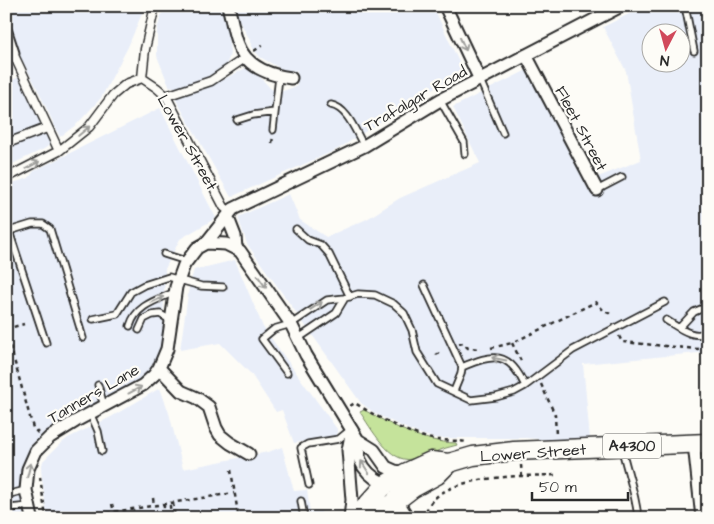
<svg xmlns="http://www.w3.org/2000/svg" width="714" height="524" viewBox="0 0 714 524" font-family="'Architects Daughter',sans-serif">
  <style>
    .built { fill: #e9eef9; fill-rule: evenodd }
    .green { fill: #c5e39b; stroke: #788763 }
    .lines { fill: none; stroke-linecap: round; stroke-linejoin: round }
    .service-casing { stroke: #2b2b2b; stroke-width: 9 }
    .pedestrian-casing { stroke: #2b2b2b; stroke-width: 11 }
    .minor-casing { stroke: #2b2b2b; stroke-width: 15 }
    .primary-casing { stroke: #2b2b2b; stroke-width: 21 }
    .path { stroke: #2b2b2b; stroke-width: 2.5; stroke-dasharray: 4 4; stroke-linecap: butt }
    .service { stroke: #fdfcf7; stroke-width: 5.5 }
    .pedestrian { stroke: #fdfcf7; stroke-width: 8 }
    .minor { stroke: #fdfcf7; stroke-width: 11 }
    .primary { stroke: #fdfcf7; stroke-width: 18 }
    .oneway { stroke: #9e9e9b }
    .labels { text-anchor: middle; stroke-width: 4.5; stroke-linejoin: round; paint-order: stroke }
    .shield { fill: #fdfcf7; stroke: #6a6a68; stroke-width: 1 }
    .shield-label { font-size: 15px; font-weight: bold; fill: #2b2b2b }
    .street-label { font-size: 16px; fill: #2b2b2b; stroke: #fdfcf7 }
  </style>
  <rect width="100%" height="100%" fill="#fdfcf7"/>
  <filter id="ink" filterUnits="userSpaceOnUse"><feTurbulence type="fractalNoise" baseFrequency=".02" numOctaves="2"/><feDisplacementMap in="SourceGraphic" scale="10" xChannelSelector="R" yChannelSelector="G"/><feConvolveMatrix kernelMatrix="1 2 1 2 8 2 1 2 1" color-interpolation-filters="sRGB"/></filter>
  <g filter="url(#ink)">
    <path class="built" d="M6 6H145L128 47 101 98 77 124 60 137 36 86 21 58 16 53 6 28Z
      M164 6H221L226 21 230 52 229 58 226 65 210 79 178 88 169 86 157 56V29Z
      M231 6H433L464 73 435 87 338 149 231 197 175 98 186 93 216 83 250 66 271 89 283 91 297 86V71L283 70 260 57 253 49 249 38Z
      M645 6H708V352L583 364 590 439 565 441 526 438H434L412 431 376 414 361 403 247 244 238 217 289 194 300 220 326 237 367 219 400 198 480 163 453 107 537 65 593 179 641 160 626 71 603 27ZM652 32H682V62H652Z
      M19 77 51 144 44 149 6 167V83Z
      M160 108 216 218 180 239 165 269 162 353 151 374 128 385 72 416 44 435 22 490 23 501 28 518H6V185L29 178 34 171Z
      M235 260 263 327 337 429V436L294 443 282 410 276 412 251 374 220 343 180 350 189 287 194 270Z
      M160 388 169 413 183 469 268 452 282 447 294 491 307 490 310 512 321 511 322 518H49L46 509 41 470 43 461 59 445 68 438 111 417Z"/>
    <path class="green" d="M364 410C394 426 421 442 456 443L457 445C442 448 428 456 412 459 390 464 371 428 360 412Z"/>
    <g class="lines">
      <defs>
        <path id="service" d="M685 6 694 51
          M480 80 503 133
          M440 100 464 142 465 154
          M331 105C348 108 356 133 364 146
          M237 120 253 115 275 112
          M273 130 279 77
          M6 131 10 142
          M597 190 622 177
          M296 229 308 240 321 245 329 254 350 297
          M9 231 46 343
          M6 232 32 224H43L50 229 83 338
          M164 254 186 261
          M424 285 462 367 461 374 454 391
          M93 319 117 314 131 292 144 285 169 277 201 286 223 287
          M666 320C678 327 695 341 708 331
          M130 326C136 305 157 300 175 292
          M679 328 694 312 708 306
          M139 330 144 319 152 315 160 314 167 318 169 322
          M299 338 336 313 345 298
          M462 367C493 354 509 350 525 386
          M287 373 262 339 274 329 291 324 327 300 345 298 358 294 375 295 394 304 404 313 412 330 417 352 437 384 471 400 496 397 514 392 525 386 573 350 665 302
          M98 385 104 406
          M90 413 98 431 102 451
          M622 449C627 472 636 494 638 518
          M309 485 301 448 308 444 339 439 350 430
          M6 495 26 490
          M301 501 304 518
          M6 511 10 508 30 506"/>
        <path id="pedestrian" d="M13 53 59 151
          M142 78 157 88 166 96 224 207 230 212
          M142 78 145 49 155 6
          M166 96 211 81 245 58
          M10 142 47 128
          M6 178 59 151 89 127 113 95 126 84 142 78"/>
        <path id="minor" d="M228 6C232 19 233 32 238 44 246 67 269 75 291 78
          M445 6 480 80
          M6 32 13 53
          M526 55 597 190
          M228 218 235 236 236 248
          M206 243 226 244 240 251 291 324 306 355 358 440 374 450 386 467 395 471 405 473
          M159 368 181 391 197 398 209 407 216 428 220 435 230 443 249 454
          M358 440C359 446 358 454 360 460 369 481 392 489 413 488
          M694 444 702 518
          M394 496 408 518
          M32 518 26 490 28 469 36 451 50 437 76 421 143 385 154 375 159 368 167 349 176 287 184 265 197 248 206 243 233 209 364 146 440 100 621 6
          M350 518 352 500 348 450 352 430"/>
        <path id="primary" d="M355 518 386 484 405 473 431 461 449 463 473 456 514 451 708 443
          M374 518 413 488 437 475 449 463"/>
      </defs>
      <use href="#service" class="service-casing"/>
      <use href="#pedestrian" class="pedestrian-casing"/>
      <use href="#minor" class="minor-casing"/>
      <use href="#primary" class="primary-casing"/>
      <path class="path" d="M254 51 263 45
        M272 143 273 137
        M6 207 11 222
        M6 329 24 324
        M6 331 33 428 38 433
        M619 336 622 342 697 349 708 348
        M459 344 463 343 468 348 481 349
        M491 348 512 343
        M436 355 442 352
        M521 361 512 343 596 302 604 311 609 313 610 309
        M541 384 555 415 556 436
        M350 406 355 403C373 415 410 435 432 439 444 441 456 440 467 442
        M521 465 522 476
        M231 470 238 514H239
        M40 477 45 511 50 518
        M153 498 154 506
        M173 503 175 518
        M112 504 114 512
        M164 504V507L170 506 171 518
        M75 518 234 493
        M422 518C426 512 429 503 435 498 460 475 523 476 556 475
        M481 518 490 515 517 518"/>
      <use href="#service" class="service"/>
      <use href="#pedestrian" class="pedestrian"/>
      <use href="#minor" class="minor"/>
      <use href="#primary" class="primary"/>
    </g>
    <defs><path id="oneway-shaft" d="M-6 0H5M1.5-3L5.5 0L1.5 3" fill="none" stroke-width="1.6" stroke-linecap="round" stroke-linejoin="round" transform="scale(1.25)"/></defs>
    <g class="oneway">
      <use href="#oneway-shaft" transform="translate(463 44) rotate(65)"/>
      <use href="#oneway-shaft" transform="translate(84 131) rotate(-40)"/>
      <use href="#oneway-shaft" transform="translate(33 165) rotate(-29)"/>
      <use href="#oneway-shaft" transform="translate(262 282) rotate(55)"/>
      <use href="#oneway-shaft" transform="translate(157 300) rotate(-25)"/>
      <use href="#oneway-shaft" transform="translate(316 306) rotate(-34)"/>
      <use href="#oneway-shaft" transform="translate(499 359) rotate(-169)"/>
      <use href="#oneway-shaft" transform="translate(135 390) rotate(-28)"/>
      <use href="#oneway-shaft" transform="translate(365 467) rotate(-123)"/>
      <use href="#oneway-shaft" transform="translate(29 470) rotate(-76)"/>
    </g>
  </g>
  <g class="labels">
    <rect class="shield" x="603" y="433.5" width="58" height="25" rx="4"/>
    <g class="shield-label">
      <text x="632" y="451">A4300</text>
    </g>
    <g class="street-label">
      <text transform="translate(415 98) rotate(-30)" y="6">Trafalgar Road</text>
      <text transform="translate(582 128) rotate(62)" y="6">Fleet Street</text>
      <text transform="translate(188 142) rotate(61)" y="6">Lower Street</text>
      <text transform="translate(93 393) rotate(-30)" y="6">Tanners Lane</text>
      <text transform="translate(533 452) rotate(-4)" y="6">Lower Street</text>
    </g>
  </g>
  <rect width="714" height="524" fill="none" stroke="#fdfcf7" stroke-width="25"/>
  <rect x="12" y="12" width="689" height="499" fill="none" stroke="#2b2b2b" stroke-width="2" filter="url(#ink)"/>
  <g transform="translate(666 48) rotate(186)"><circle r="24" fill="#fdfcf7" stroke="#a9a8a5"/>
  <path d="M0-4L9 19L0 12L-9 19Z" fill="#d1495b"/>
  <text y="-8" font-size="14" font-weight="bold" text-anchor="middle" fill="#2b2b2b">N</text>
  </g>
  <path d="M532 492v8h96v-8" fill="none" stroke="#2b2b2b" stroke-width="2.5"/>
  <text x="539" y="492" font-size="15" fill="#2b2b2b" stroke="#fdfcf7" stroke-width="4" paint-order="stroke">50 m</text>
</svg>
